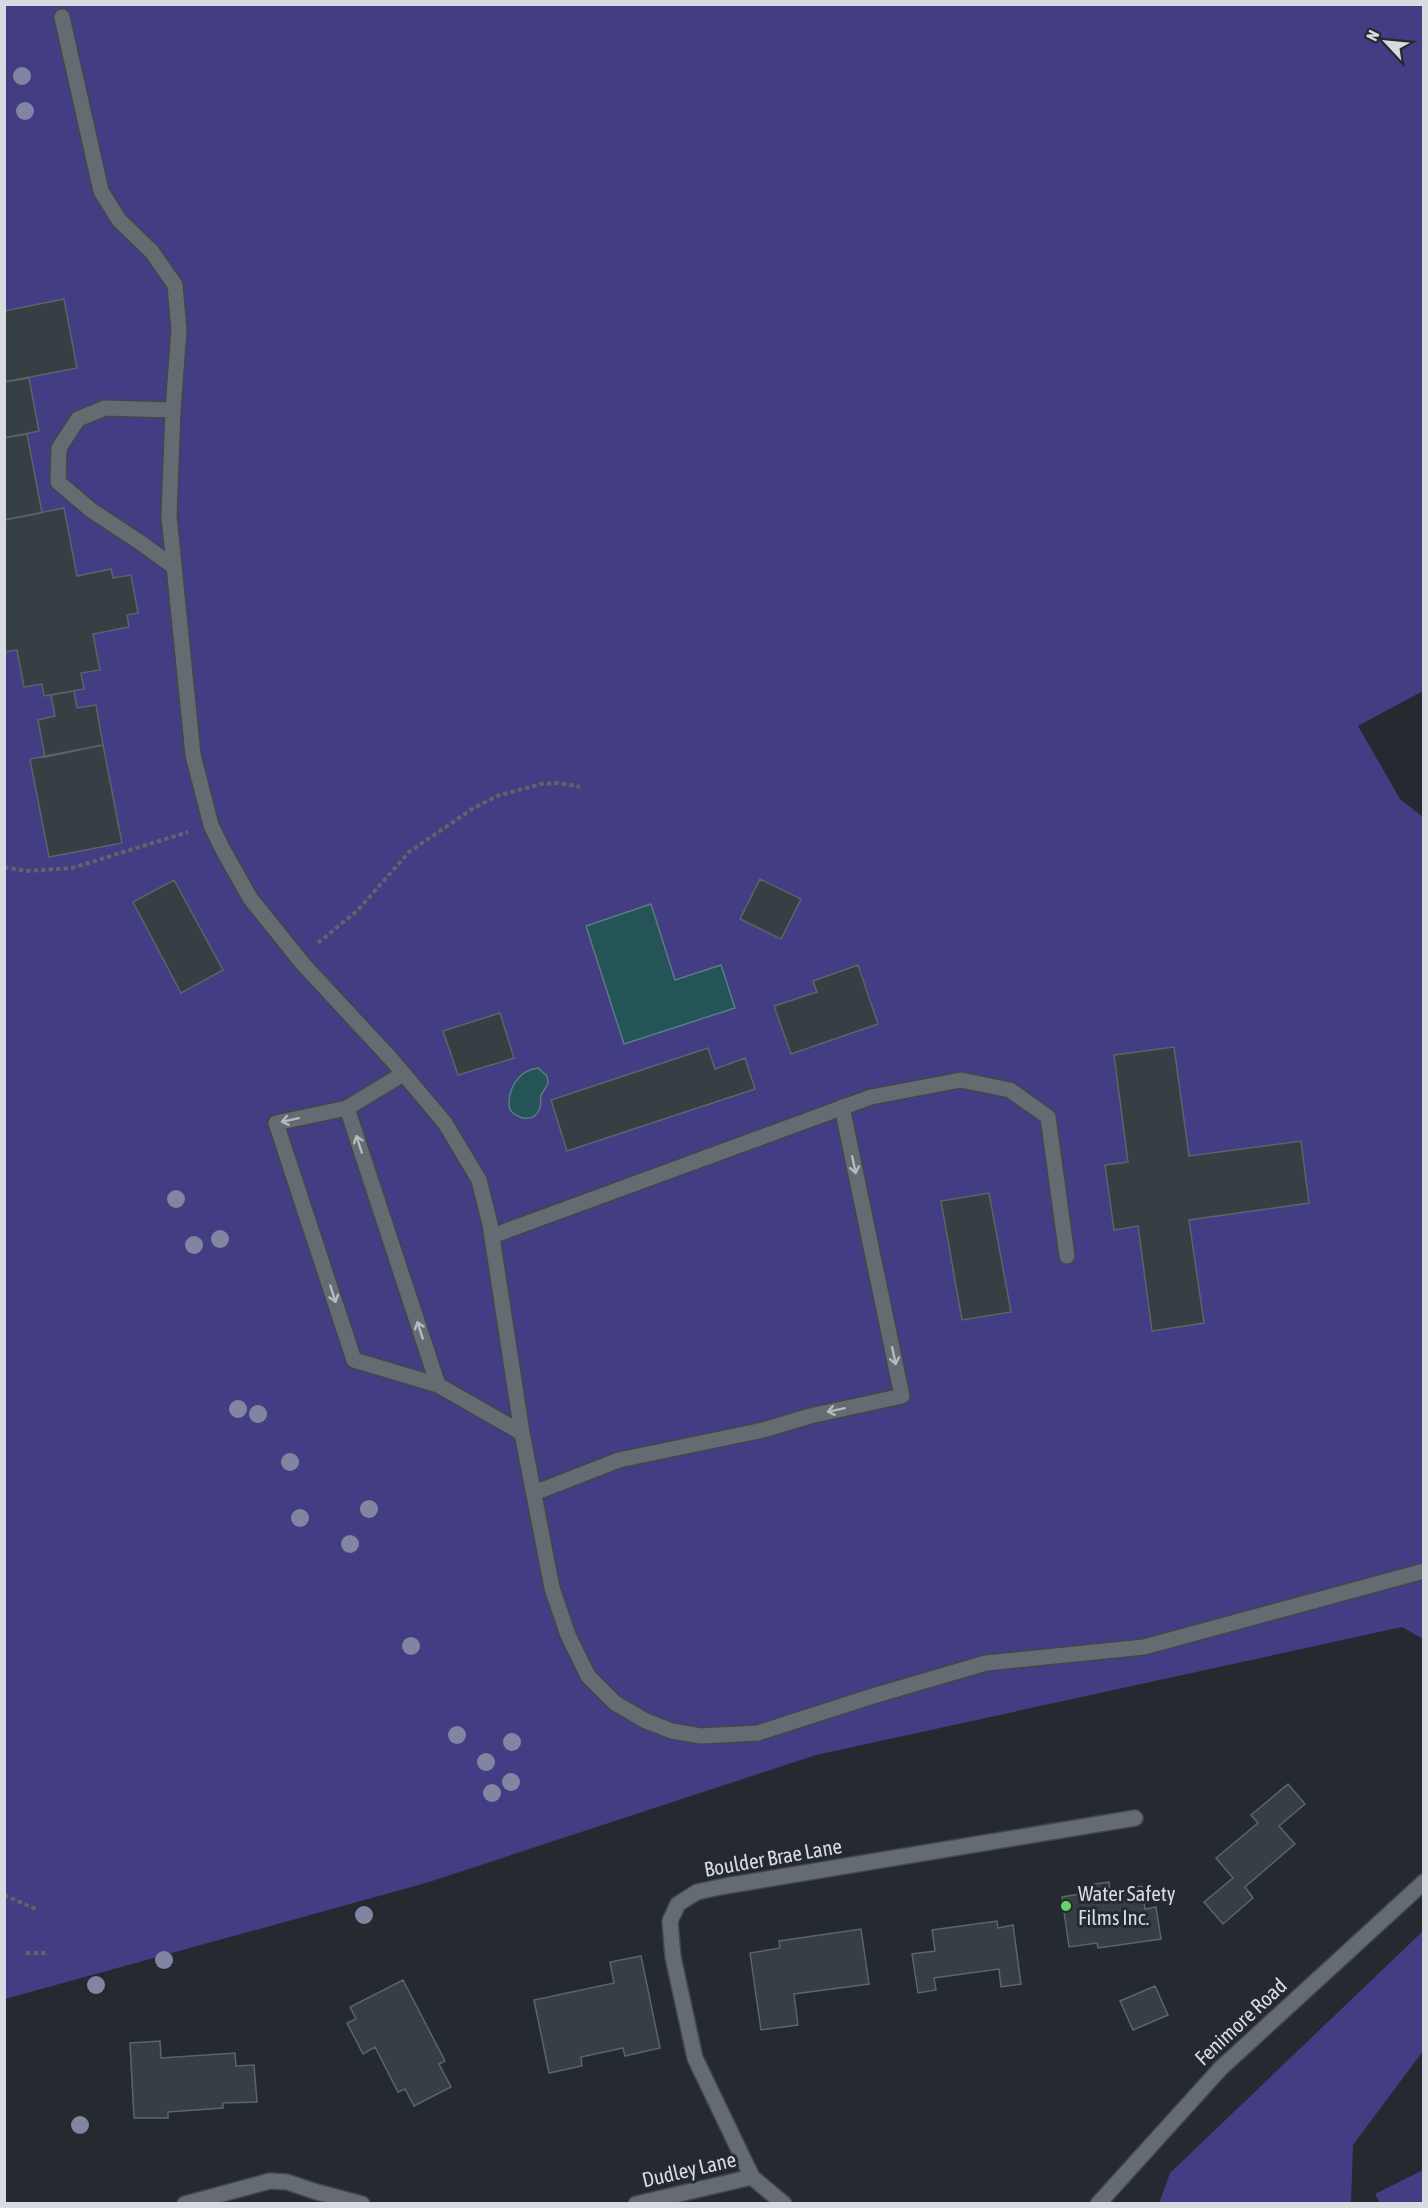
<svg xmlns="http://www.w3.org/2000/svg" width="1428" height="2208" viewBox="0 0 1428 2208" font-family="'Asap Condensed',sans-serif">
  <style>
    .green { fill: #433d83 }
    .water { fill: #245358; stroke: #5a7c81; stroke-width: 1.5 }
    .building { fill: #364044; stroke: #5a6569; stroke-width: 1.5 }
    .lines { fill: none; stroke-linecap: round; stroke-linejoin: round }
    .lane-casing { stroke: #42474c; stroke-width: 18 }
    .street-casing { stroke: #42474c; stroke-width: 18 }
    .secondary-casing { stroke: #42474c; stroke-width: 18 }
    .path { stroke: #5e6469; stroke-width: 4; stroke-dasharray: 4.5 3; stroke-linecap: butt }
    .lane { stroke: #646c72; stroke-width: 15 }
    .street { stroke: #646c72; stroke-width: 15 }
    .secondary { stroke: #646c72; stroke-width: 15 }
    .tree { fill: #8285a1 }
    .oneway { stroke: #b5babf }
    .poi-dot { fill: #62d469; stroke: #242a30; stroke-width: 2 }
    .labels { text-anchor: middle; stroke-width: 6; stroke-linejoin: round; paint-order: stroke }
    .street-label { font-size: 21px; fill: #d8dce0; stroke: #242a30 }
    .poi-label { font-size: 21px; fill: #d8dce0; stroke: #242a30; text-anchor: start }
  </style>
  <rect width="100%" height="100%" fill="#242a30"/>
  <path class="green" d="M5 5H1423V691L1358 726 1400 799 1423 817V1639L1402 1627 816 1755 426 1883 5 1999Z
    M1423 1931V2051L1353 2145 1351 2203H1159L1170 2173Z
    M1423 2170V2203H1380L1375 2194Z"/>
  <path class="water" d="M651 904 675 980 721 965 735 1008 624 1044 586 926Z
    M538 1068 547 1076 548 1082C547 1087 543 1091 541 1095 540 1100 542 1105 539 1110 533 1123 518 1119 510 1110 506 1091 518 1070 538 1068Z"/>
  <path class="building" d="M64 299 77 368 4 382V311Z
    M29 378 39 431 4 438V382Z
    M27 434 42 513 4 520V438Z
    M64 508 77 576 111 569 113 578 131 575 138 613 127 615 129 627 93 634 100 670 81 673 84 689 44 696 42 684 24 687 17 650 4 652V520Z
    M74 691 77 708 96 705 103 745 45 757 38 720 55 716 51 695Z
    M103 745 122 843 49 857 30 759Z
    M760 879 801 899 781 939 740 919Z
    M174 880 223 970 181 993 133 902Z
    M858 965 878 1024 791 1054 774 1006 817 992 813 981Z
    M500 1013 514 1058 458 1075 443 1031Z
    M1174 1047 1189 1156 1301 1141 1309 1203 1189 1220 1204 1323 1152 1331 1138 1226 1114 1230 1105 1165 1128 1162 1114 1055Z
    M708 1048 715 1069 745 1058 755 1089 567 1151 551 1100Z
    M989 1193 1011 1312 962 1320 941 1201Z
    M1288 1784 1305 1804 1279 1826 1295 1844 1245 1887 1253 1898 1223 1924 1204 1902 1233 1878 1216 1858 1258 1823 1251 1815Z
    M1109 1882 1110 1891 1142 1886 1145 1909 1156 1907 1161 1939 1098 1948 1097 1943 1069 1947 1062 1897 1094 1892 1093 1884Z
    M997 1921 998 1928 1013 1925 1021 1984 1001 1987 999 1969 934 1978 936 1990 918 1993 912 1954 935 1951 932 1930Z
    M861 1929 869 1984 794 1994 798 2025 761 2030 750 1953 780 1948 779 1941Z
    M641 1956 660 2048 625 2056 623 2048 581 2057 582 2066 549 2073 534 2000 614 1983 610 1962Z
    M403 1980 445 2061 439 2064 451 2087 414 2106 405 2089 398 2092 375 2047 363 2054 347 2023 356 2019 350 2007Z
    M1155 1986 1168 2015 1133 2030 1120 2001Z
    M160 2041 161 2058 235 2053 236 2066 254 2065 257 2102 223 2103V2108L168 2112V2118H134L130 2043Z"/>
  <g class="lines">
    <defs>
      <path id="lane" d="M62 17 101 191 119 220 152 252 175 285 179 330 173 410 169 516 193 755 211 825 222 848 250 898 303 964 392 1060 445 1123 479 1180 490 1224 522 1433 552 1588 568 1635 588 1676 615 1703 646 1721 672 1731 701 1736 758 1733 873 1696 986 1663 1144 1647 1424 1571
        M173 410 105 408 78 419 59 448 58 482 91 510 141 543 174 567
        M403 1074 347 1108 276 1123 354 1360 438 1385 522 1433
        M347 1108 438 1385
        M492 1236 871 1097 961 1080 1010 1090 1048 1117 1067 1256
        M534 1493 619 1460 763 1430 810 1416 902 1396 842 1107"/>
      <path id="street" d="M185 2204 270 2181 287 2182 317 2192 362 2204
        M636 2204 752 2177
        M784 2204 752 2177 695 2058 673 1957 670 1921 678 1904 697 1892 725 1886 1135 1818"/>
      <path id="secondary" d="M1098 2204 1221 2068 1424 1882"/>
    </defs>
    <use href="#lane" class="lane-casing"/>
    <use href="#street" class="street-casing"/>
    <use href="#secondary" class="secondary-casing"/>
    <path class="path" d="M4 867 25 871 72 868 188 832
      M318 943 358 910 409 852 472 809 497 796 541 784 560 783 580 787
      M4 1895 36 1909
      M26 1953H46"/>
    <use href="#lane" class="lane"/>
    <use href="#street" class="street"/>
    <use href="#secondary" class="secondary"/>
  </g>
  <g class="tree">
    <circle cx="22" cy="76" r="9"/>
    <circle cx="25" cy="111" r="9"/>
    <circle cx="176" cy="1199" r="9"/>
    <circle cx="220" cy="1239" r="9"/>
    <circle cx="194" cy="1245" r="9"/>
    <circle cx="238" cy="1409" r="9"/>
    <circle cx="258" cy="1414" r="9"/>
    <circle cx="290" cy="1462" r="9"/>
    <circle cx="369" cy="1509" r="9"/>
    <circle cx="300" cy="1518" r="9"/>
    <circle cx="350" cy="1544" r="9"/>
    <circle cx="411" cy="1646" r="9"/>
    <circle cx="457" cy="1735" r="9"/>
    <circle cx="512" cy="1742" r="9"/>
    <circle cx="486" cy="1762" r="9"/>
    <circle cx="511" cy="1782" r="9"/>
    <circle cx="492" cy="1793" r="9"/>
    <circle cx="364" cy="1915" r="9"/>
    <circle cx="164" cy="1960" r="9"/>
    <circle cx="96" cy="1985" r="9"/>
    <circle cx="80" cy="2125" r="9"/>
  </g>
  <defs><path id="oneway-shaft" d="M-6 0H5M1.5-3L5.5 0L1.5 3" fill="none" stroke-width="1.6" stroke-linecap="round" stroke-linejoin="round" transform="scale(1.5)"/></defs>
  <g class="oneway">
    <use href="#oneway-shaft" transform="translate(290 1120) rotate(168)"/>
    <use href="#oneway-shaft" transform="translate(359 1144) rotate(-108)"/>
    <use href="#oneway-shaft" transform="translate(854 1165) rotate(78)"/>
    <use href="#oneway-shaft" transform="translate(333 1294) rotate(72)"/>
    <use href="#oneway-shaft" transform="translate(420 1330) rotate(-108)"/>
    <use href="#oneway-shaft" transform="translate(894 1356) rotate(78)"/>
    <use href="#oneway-shaft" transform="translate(836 1410) rotate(168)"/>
  </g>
  <circle class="poi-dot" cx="1066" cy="1906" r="6"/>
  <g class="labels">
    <g class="street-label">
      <text transform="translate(773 1858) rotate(-10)" y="7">Boulder Brae Lane</text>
      <text transform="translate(1241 2022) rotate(-43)" y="7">Fenimore Road</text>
      <text transform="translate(689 2170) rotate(-13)" y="7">Dudley Lane</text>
    </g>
    <g class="poi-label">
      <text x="1078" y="1901">Water Safety<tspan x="1078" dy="24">Films Inc.</tspan></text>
    </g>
  </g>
  <rect width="1428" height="2208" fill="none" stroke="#d8dce0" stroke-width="12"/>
  <g transform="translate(1386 42) rotate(296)" stroke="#242a30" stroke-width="4.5" paint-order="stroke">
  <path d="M0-4.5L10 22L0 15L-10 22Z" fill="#d8dce0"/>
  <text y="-9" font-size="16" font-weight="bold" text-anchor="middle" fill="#d8dce0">N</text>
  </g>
</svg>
